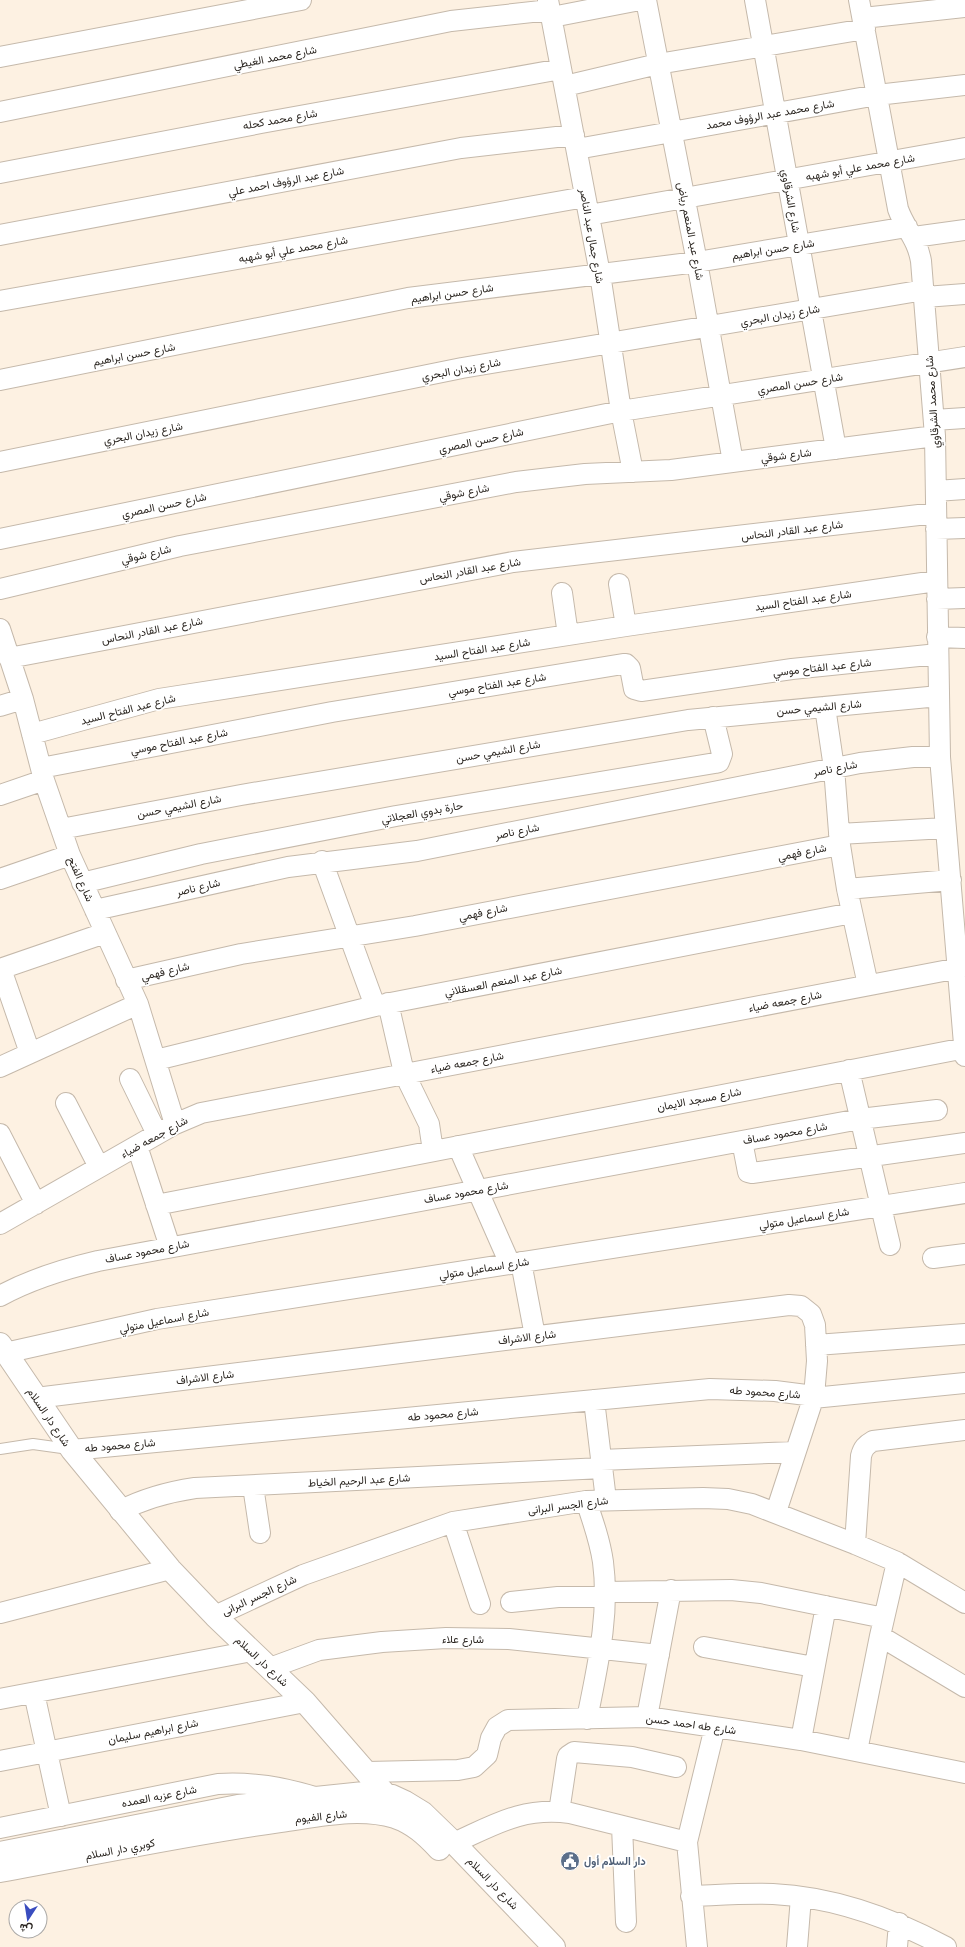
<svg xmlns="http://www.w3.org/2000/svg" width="965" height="1947" viewBox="0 0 965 1947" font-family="Inter,Vazirmatn,sans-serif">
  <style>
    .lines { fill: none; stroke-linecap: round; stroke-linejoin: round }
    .lane-casing { stroke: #c5b9ab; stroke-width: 12 }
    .street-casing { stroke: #c5b9ab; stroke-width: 22 }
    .secondary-casing { stroke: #c5b9ab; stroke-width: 24 }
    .lane { stroke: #fff; stroke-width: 10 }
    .street { stroke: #fff; stroke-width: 20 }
    .secondary { stroke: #fff; stroke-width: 22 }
    .labels { text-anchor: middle; stroke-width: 3.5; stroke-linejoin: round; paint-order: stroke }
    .street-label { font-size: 11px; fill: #2b2621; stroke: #fff }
    .service-label { font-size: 11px; font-weight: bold; fill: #4e5e75; stroke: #fff; text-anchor: start }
  </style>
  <rect width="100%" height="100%" fill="#fdf1e2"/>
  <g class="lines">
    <defs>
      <path id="lane" d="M0 1449 33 1444 69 1449"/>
      <path id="street" d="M548 0 600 274 621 411 633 472
        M646 0 697 262 733 462
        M755 0 836 449
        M859 0 898 209C905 229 917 238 921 261L935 436 940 757 965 1056
        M552 17 640 0
        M863 18 965 7
        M0 57 301 0
        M565 86 658 64 865 29
        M0 112 451 21 550 10
        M577 149 877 95 965 85
        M0 173 261 123 561 69
        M589 215 965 148
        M0 235 461 148 574 135
        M914 237 965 230
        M925 297 965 294
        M0 301 585 197
        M0 380 408 298 697 262 907 227
        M934 420 965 418
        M0 462 462 368 924 290
        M936 491 965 489
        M936 529 965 528
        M0 539 621 411 965 357
        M619 584 626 626
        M0 589 180 546 516 482 585 474 671 470 935 436
        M562 593 568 635
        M937 599 965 598
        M0 629 23 699 44 780 70 855 138 1004 175 1124
        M937 637 965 638
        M9 658 513 562 936 513
        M0 706 23 699
        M825 707 834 768 840 845 847 889 868 985
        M32 734 159 699 626 626 936 581
        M41 768 332 712 623 664H626L630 668 634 689 641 691 792 669 938 654
        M0 795 44 780
        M61 829 241 795 688 720 939 696
        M839 834 946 828
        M322 861 375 1006
        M0 879 70 855
        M82 883 201 854 396 816 715 763 719 762 722 754 713 717
        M847 889 951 880
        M95 910 288 867 417 851 860 763 913 757H940
        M0 969 105 933
        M1 969 30 1053
        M126 980 241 954 415 926 840 845
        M388 1003 402 1064 409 1083 429 1124 433 1151
        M156 1060 375 1006 852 913
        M0 1067 138 1004
        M849 1070 890 1245
        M130 1079 157 1134
        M66 1103 99 1167
        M0 1134 36 1204
        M742 1141 748 1172 752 1173 965 1143
        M137 1146 170 1247
        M458 1146 510 1264
        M156 1205 965 1048
        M0 1224 175 1124 201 1113 959 968
        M933 1258 965 1254
        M521 1262 535 1336
        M0 1296C31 1279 64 1269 98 1261L860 1119 937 1110
        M816 1345 965 1334
        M5 1353 157 1319 965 1193
        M36 1398 789 1305 801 1306 811 1314 815 1325 817 1361 814 1396 776 1512
        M813 1398 965 1383
        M594 1400 606 1500
        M72 1450 710 1389 775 1391 814 1396
        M601 1460 795 1452
        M253 1486 260 1533
        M586 1501C593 1521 600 1541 603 1562 610 1615 597 1668 587 1719
        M120 1511C145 1498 168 1492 195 1488L602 1468
        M453 1522 480 1604
        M855 1544 861 1456C863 1448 866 1445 873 1441L965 1430
        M605 1592 731 1590 761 1593 884 1618
        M511 1602 558 1597H605
        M0 1613 170 1569
        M215 1616 303 1575 453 1522 586 1501 703 1498 728 1499 752 1504 855 1544 897 1562 965 1603
        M880 1636 965 1687
        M704 1647 814 1667
        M270 1668 319 1650 382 1642 446 1638 509 1639 659 1655
        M34 1693 61 1816
        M0 1699 252 1651
        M647 1717 671 1590
        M801 1740 826 1606
        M857 1751 880 1636 897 1562
        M0 1761 305 1702
        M367 1772 458 1770 474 1767 487 1755 491 1738 497 1727 508 1720 647 1717 801 1740 965 1773
        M559 1812 567 1759 568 1756 574 1752 632 1757 676 1767
        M622 1826 626 1922
        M0 1828 218 1784C253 1782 281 1787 315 1797
        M454 1843C496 1824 522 1807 570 1813L687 1842
        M691 1896C718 1895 746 1893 773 1894 835 1897 892 1918 946 1947
        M697 1947 687 1842 715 1727
        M797 1947 801 1897
        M897 1947 899 1923"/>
      <path id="secondary" d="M0 1344 72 1450 170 1569 215 1616 305 1702 386 1795
        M0 1853 238 1806 364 1793 392 1796 405 1802 423 1813 454 1843 554 1947
        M0 1871C93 1854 186 1834 280 1821 317 1816 358 1806 395 1817 413 1823 426 1835 439 1849"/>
    </defs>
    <use href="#lane" class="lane-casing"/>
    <use href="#street" class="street-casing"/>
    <use href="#secondary" class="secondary-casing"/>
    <use href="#lane" class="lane"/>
    <use href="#street" class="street"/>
    <use href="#secondary" class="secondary"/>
  </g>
  <defs>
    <symbol id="civic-disc" viewBox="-11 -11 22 22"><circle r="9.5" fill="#5c6f8a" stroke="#fff"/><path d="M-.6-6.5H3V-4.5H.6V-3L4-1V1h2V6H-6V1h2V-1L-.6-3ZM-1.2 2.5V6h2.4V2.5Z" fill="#fff"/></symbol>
  </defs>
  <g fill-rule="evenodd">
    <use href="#civic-disc" x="559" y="1850" width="22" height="22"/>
  </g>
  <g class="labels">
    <g class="street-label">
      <text transform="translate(275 57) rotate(-11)" y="4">شارع محمد الغيطي</text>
      <text transform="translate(770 114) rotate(-10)" y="4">شارع محمد عبد الرؤوف محمد</text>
      <text transform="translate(280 119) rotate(-10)" y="4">شارع محمد كحله</text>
      <text transform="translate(860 167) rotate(-10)" y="4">شارع محمد علي أبو شهبه</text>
      <text transform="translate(286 181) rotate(-11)" y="4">شارع عبد الرؤوف احمد علي</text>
      <text transform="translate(791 201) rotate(80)" y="4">شارع الشرقاوي</text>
      <text transform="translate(691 231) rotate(79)" y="4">شارع عبد المنعم رياض</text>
      <text transform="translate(592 236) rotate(80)" y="4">شارع جمال عبد الناصر</text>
      <text transform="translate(293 249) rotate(-10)" y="4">شارع محمد علي أبو شهبه</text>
      <text transform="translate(773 249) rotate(-9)" y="4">شارع حسن ابراهيم</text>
      <text transform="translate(452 293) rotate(-8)" y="4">شارع حسن ابراهيم</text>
      <text transform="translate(780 315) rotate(-10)" y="4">شارع زيدان البحري</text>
      <text transform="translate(134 354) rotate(-11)" y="4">شارع حسن ابراهيم</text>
      <text transform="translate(461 369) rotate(-11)" y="4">شارع زيدان البحري</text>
      <text transform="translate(800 383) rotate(-9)" y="4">شارع حسن المصري</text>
      <text transform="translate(932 402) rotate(-94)" y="4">شارع محمد الشرقاوي</text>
      <text transform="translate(143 433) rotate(-11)" y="4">شارع زيدان البحري</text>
      <text transform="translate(481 440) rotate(-12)" y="4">شارع حسن المصري</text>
      <text transform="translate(786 455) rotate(-7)" y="4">شارع شوقي</text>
      <text transform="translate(464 492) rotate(-11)" y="4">شارع شوقي</text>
      <text transform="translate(164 505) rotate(-12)" y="4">شارع حسن المصري</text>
      <text transform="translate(792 530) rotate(-7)" y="4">شارع عبد القادر النحاس</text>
      <text transform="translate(146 554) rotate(-13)" y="4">شارع شوقي</text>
      <text transform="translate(470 570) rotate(-10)" y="4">شارع عبد القادر النحاس</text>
      <text transform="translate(803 600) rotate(-8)" y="4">شارع عبد الفتاح السيد</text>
      <text transform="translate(152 630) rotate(-11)" y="4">شارع عبد القادر النحاس</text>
      <text transform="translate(482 649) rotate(-9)" y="4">شارع عبد الفتاح السيد</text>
      <text transform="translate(822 667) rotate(-6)" y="4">شارع عبد الفتاح موسي</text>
      <text transform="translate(497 684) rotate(-9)" y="4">شارع عبد الفتاح موسي</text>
      <text transform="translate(819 707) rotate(-5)" y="4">شارع الشيمي حسن</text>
      <text transform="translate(128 709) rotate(-14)" y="4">شارع عبد الفتاح السيد</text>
      <text transform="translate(179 741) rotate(-11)" y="4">شارع عبد الفتاح موسي</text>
      <text transform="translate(498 751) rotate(-10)" y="4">شارع الشيمي حسن</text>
      <text transform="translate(835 768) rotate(-11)" y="4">شارع ناصر</text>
      <text transform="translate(179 806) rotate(-11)" y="4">شارع الشيمي حسن</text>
      <text transform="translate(422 812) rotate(-10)" y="4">حارة بدوي العجلاتي</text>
      <text transform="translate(517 831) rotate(-11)" y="4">شارع ناصر</text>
      <text transform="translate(802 852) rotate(-11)" y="4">شارع فهمي</text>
      <text transform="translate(81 879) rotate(66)" y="4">شارع الفتح</text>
      <text transform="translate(198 887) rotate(-13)" y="4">شارع ناصر</text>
      <text transform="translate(483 912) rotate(-11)" y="4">شارع فهمي</text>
      <text transform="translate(165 971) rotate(-13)" y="4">شارع فهمي</text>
      <text transform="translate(503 981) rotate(-11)" y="4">شارع عبد المنعم العسقلاني</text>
      <text transform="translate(785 1001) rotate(-11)" y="4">شارع جمعه ضياء</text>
      <text transform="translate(467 1062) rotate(-11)" y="4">شارع جمعه ضياء</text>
      <text transform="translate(699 1099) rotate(-11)" y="4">شارع مسجد الايمان</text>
      <text transform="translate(785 1133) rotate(-10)" y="4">شارع محمود عساف</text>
      <text transform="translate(154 1137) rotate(-29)" y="4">شارع جمعه ضياء</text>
      <text transform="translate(466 1192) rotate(-10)" y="4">شارع محمود عساف</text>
      <text transform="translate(804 1218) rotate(-9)" y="4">شارع اسماعيل متولي</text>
      <text transform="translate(147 1251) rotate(-11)" y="4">شارع محمود عساف</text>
      <text transform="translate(484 1268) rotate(-9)" y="4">شارع اسماعيل متولي</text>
      <text transform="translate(164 1320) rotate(-11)" y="4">شارع اسماعيل متولي</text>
      <text transform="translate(527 1337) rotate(-7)" y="4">شارع الاشراف</text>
      <text transform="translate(205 1377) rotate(-7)" y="4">شارع الاشراف</text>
      <text transform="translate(765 1392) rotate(4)" y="4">شارع محمود طه</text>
      <text transform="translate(443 1414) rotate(-5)" y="4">شارع محمود طه</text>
      <text transform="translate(49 1417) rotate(56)" y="4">شارع دار السلام</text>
      <text transform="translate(120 1445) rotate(-5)" y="4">شارع محمود طه</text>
      <text transform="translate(359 1480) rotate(-3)" y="4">شارع عبد الرحيم الخياط</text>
      <text transform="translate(568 1505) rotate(-7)" y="4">شارع الجسر البرانى</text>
      <text transform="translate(259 1595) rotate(-25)" y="4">شارع الجسر البرانى</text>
      <text x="463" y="1643">شارع علاء</text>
      <text transform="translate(262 1661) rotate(43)" y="4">شارع دار السلام</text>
      <text transform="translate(691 1724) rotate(8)" y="4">شارع طه احمد حسن</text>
      <text transform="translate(153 1731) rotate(-11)" y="4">شارع ابراهيم سليمان</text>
      <text transform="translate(159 1796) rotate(-11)" y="4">شارع عزبه العمده</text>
      <text transform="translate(321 1816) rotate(-6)" y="4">شارع الفيوم</text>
      <text transform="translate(120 1849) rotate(-11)" y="4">كوبري دار السلام</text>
      <text transform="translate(493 1883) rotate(46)" y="4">شارع دار السلام</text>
    </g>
    <g class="service-label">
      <text x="584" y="1865">دار السلام أول</text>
    </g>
  </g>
  <g transform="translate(28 1919) rotate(192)"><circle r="19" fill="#ffffff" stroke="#aaa8a6"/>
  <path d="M0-3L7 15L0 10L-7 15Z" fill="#3a4dbf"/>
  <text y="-6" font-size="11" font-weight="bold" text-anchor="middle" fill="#2b2621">ش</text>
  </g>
</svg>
